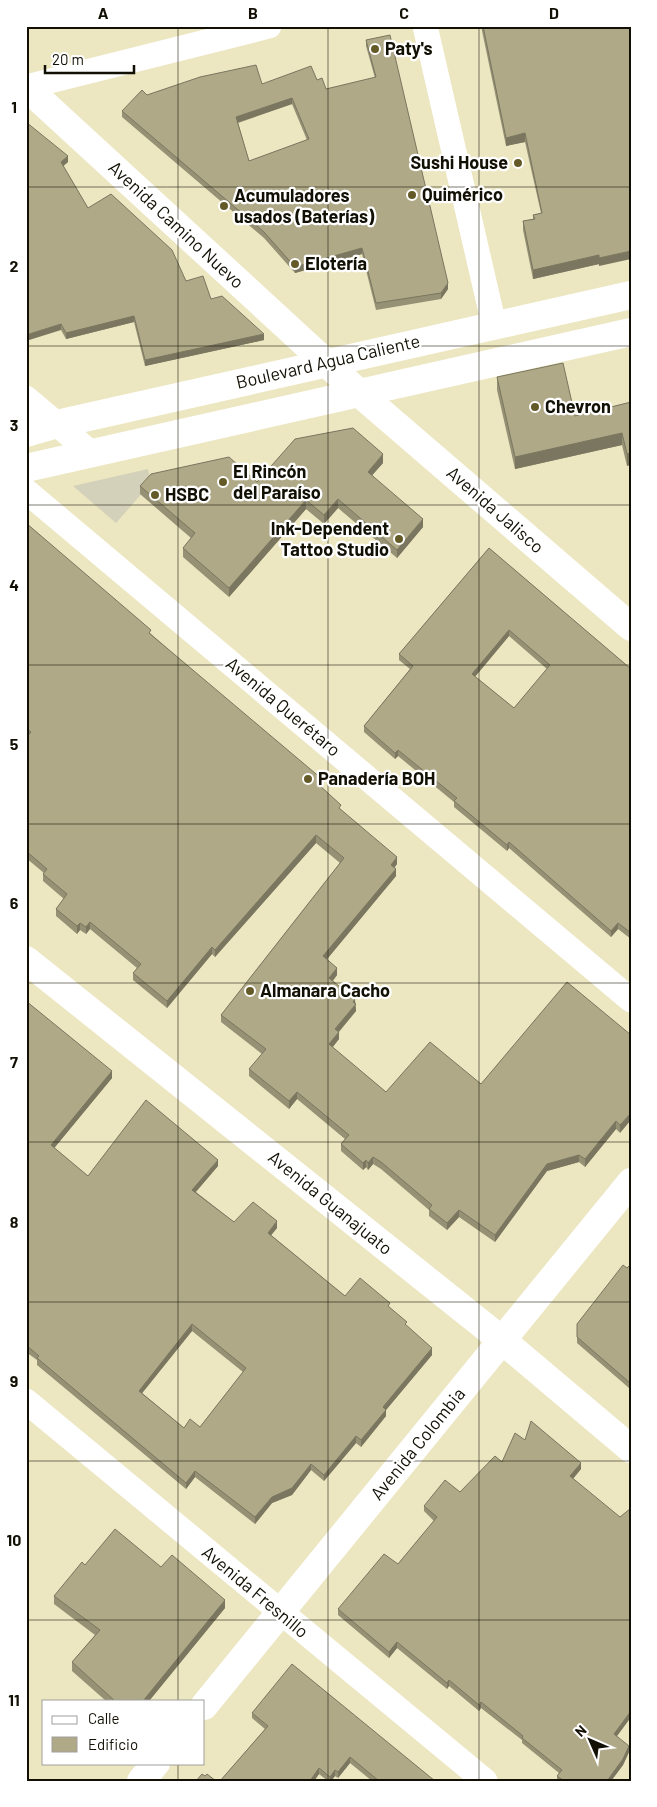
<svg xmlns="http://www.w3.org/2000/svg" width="657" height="1807" viewBox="0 0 657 1807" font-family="Barlow,sans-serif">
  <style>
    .green { fill: #d4d1bb }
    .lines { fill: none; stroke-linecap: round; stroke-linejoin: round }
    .street { stroke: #fff; stroke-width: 25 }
    .secondary { stroke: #fff; stroke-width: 28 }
    .primary { stroke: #fff; stroke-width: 28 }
    .wall { fill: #969175; fill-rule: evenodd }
    .shaded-wall { fill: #7a765f }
    .building { fill: #afa988; stroke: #7a765f; fill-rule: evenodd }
    .grid { fill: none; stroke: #121004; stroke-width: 1; stroke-opacity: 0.55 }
    .poi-dot { fill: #635a27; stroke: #fff; stroke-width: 2 }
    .labels { text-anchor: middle; stroke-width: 4.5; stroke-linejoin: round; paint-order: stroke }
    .poi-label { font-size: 18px; font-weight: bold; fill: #121004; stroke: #fff; text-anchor: start }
    .street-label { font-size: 18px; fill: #121004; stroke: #fff }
    .neatline { fill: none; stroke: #121004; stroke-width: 2 }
    .grid-label { font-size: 16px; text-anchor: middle; font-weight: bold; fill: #121004 }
  </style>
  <rect width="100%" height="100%" fill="#ece6c1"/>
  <path class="green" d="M148 469 151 483 116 523 73 486Z"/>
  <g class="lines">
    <path class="street" d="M425 26 494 325
      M26 87 269 26
      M26 398 91 453
      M26 491 631 1000
      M26 1401 485 1781"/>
    <path class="secondary" d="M26 87 359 393 631 627
      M26 960 503 1341 631 1449
      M204 1706 631 1182
      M141 1781 156 1763"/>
    <path class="primary" d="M26 433 57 424 631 295
      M26 468 631 332"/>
  </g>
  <path class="wall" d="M481 26H631L599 266V264L533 279 523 230V221L533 219V215L541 213 525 142 506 146Z
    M366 40 448 289 441 299 376 310 362 254 295 273 264 238 122 117V111L147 95 317 80 326 89 375 78 366 46ZM292 104 307 140 249 161 238 123Z
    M26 122 68 162 63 166 88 208 211 299 264 340 145 366 134 322 66 339 61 330 26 282Z
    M497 377 575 416 631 402 627 466 622 445 515 469 497 390Z
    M383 463 372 475 423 527 397 558 338 508 324 524 306 509 229 597 183 557V548L191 538 140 494V486L257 482Z
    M26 523 322 786 321 787 341 810 397 864 394 868 396 876 327 959 337 975 333 981 355 1003 356 1011 339 1032V1039L332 1047 386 1092 481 1084 631 1035 620 1133 616 1129 585 1167 579 1162 547 1171 495 1242 459 1217 447 1230 429 1216V1210L381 1169 373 1164 368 1170 366 1167 363 1170 341 1151V1144L345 1139 297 1099 289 1109 249 1076V1069L262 1054 221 1022V1015L340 863 316 843 215 957 212 954 167 1008 133 980V973L137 968 90 929 86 934 80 930 77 934 56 916V909L64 899 43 881V874L44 873 26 858V738L28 736 26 735Z
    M489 548 631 669V939L618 929 611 937 509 848 507 851 454 807V802L398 756 395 759 364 732V726L410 669 399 660V654ZM509 636 547 669 514 708 475 677Z
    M26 1001 112 1078 54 1148 88 1176 218 1166 196 1192 234 1222 277 1228 271 1235 345 1296 390 1308 432 1355 386 1410V1416L361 1447 356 1443 324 1481 311 1470 292 1495 272 1503 255 1524 195 1477 186 1489 37 1365V1360L26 1352ZM192 1331 243 1372 200 1427 184 1428 142 1393Z
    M631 1264V1386L629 1388 577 1343V1324Z
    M525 1440 581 1469 573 1479 631 1717 617 1736 629 1752 623 1765 611 1781H557V1776L559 1773 522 1743V1740L481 1708 479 1711 449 1686 447 1689 397 1648 389 1658 338 1615V1609L398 1564 434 1521 424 1511V1506L460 1492 502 1462Z
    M85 1565 161 1567 225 1608 149 1701H106L72 1671V1662L95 1635 54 1604V1596Z
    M252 1713 435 1781H372L350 1763 338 1778 335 1776 331 1781H328L319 1774 314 1781H220L265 1729 252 1718Z"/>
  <path class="shaded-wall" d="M292 98V104L236 123V117Z
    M525 133V142L506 146V138Z
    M68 156V162L61 168V162Z
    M362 248V254L295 273V267Z
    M631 251V259L599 266V258Z
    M599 255V264L533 279V270Z
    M448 283V289L441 299V293Z
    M134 316V322L66 339V333Z
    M61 324V330L26 341V335Z
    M264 334V340L145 366V360Z
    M622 433V445L515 469V457Z
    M631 453V465L627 466V454Z
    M383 454V463L368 480V472Z
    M338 499V508L324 524V515Z
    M306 500V509L229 597V588Z
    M423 519V527L397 558V550Z
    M509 630V636L472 680V674Z
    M398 750V756L395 759V753Z
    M322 779V786L318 791V784Z
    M316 835V843L215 957V950Z
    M509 842V848L507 851V845Z
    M397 857V864L391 872V865Z
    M396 869V876L323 964V956Z
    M90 922V929L86 934V927Z
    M80 923V930L77 934V926Z
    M618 923V929L611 937V931Z
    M212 947V954L167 1008V1001Z
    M337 968V975L329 985V978Z
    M355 999 356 1011 335 1036V1029Z
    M339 1032V1039L329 1052V1044Z
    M112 1071V1078L51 1152V1145Z
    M297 1092V1099L289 1109V1101Z
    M631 1113V1120L620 1133V1125Z
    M616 1121V1129L585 1167V1159Z
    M579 1155V1162L547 1171 495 1242V1235L547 1164Z
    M373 1157V1164L368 1170V1163Z
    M218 1160V1166L192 1196V1190Z
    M366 1160V1167L363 1170V1163Z
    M459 1210V1217L447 1230V1223Z
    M277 1221V1228L268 1239V1233Z
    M192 1324V1331L139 1397V1391Z
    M432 1348V1355L386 1410V1416L361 1447V1440L383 1407Z
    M631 1380V1386L629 1388V1382Z
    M356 1436V1443L324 1481V1475Z
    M581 1463V1469L570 1482V1476Z
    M311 1464V1470L292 1495 272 1503 255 1524V1517L272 1497Z
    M195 1471V1477L186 1489V1483Z
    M225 1600V1608L149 1701H143Z
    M397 1642V1648L389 1658V1652Z
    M449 1680V1686L447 1689V1683Z
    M481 1702V1708L479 1711V1705Z
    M631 1711V1717L614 1740V1734Z
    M629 1746V1752L623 1765 611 1781H607Z
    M350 1757V1763L338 1778V1772Z
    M319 1768V1774L314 1781H310Z
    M335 1770V1776L331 1781H330V1777Z"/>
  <path class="building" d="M483 26H631V251L599 258V255L533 270 523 221 535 219 533 215 542 213 525 133 506 138Z
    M390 35 448 283 441 293 376 303 362 248 295 267 264 232 122 111 142 90 147 95 200 77 256 65 262 84 311 66 317 80 322 78 326 89 376 77 366 40ZM292 98 309 139 249 161 236 117Z
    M26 122 68 156 61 162 88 208 111 194 172 250 186 281 203 276 211 299 222 296 264 334 145 360 134 316 66 333 61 324 26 335V283L29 280 26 275Z
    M563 363 575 416 631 402V453L627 454 622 433 515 457 497 377Z
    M353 428 383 454 368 472 423 519 397 550 338 499 324 515 306 500 229 588 183 548 195 533 140 486 151 474 229 457 257 482 295 439Z
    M26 523 151 630 149 633 322 779 318 784 341 805 339 808 397 857 391 865 396 869 323 956 337 968 329 978 355 999 353 1002 356 1004 335 1029 339 1032 329 1044 386 1092 430 1042 481 1084 567 982 631 1035V1113L620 1125 616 1121 585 1159 579 1155 547 1164 495 1235 459 1210 447 1223 429 1209 432 1205 381 1162 373 1157 368 1163 366 1160 363 1163 341 1144 349 1135 297 1092 289 1101 249 1069 266 1049 221 1015 344 858 316 835 215 950 212 947 167 1001 133 973 141 964 90 922 86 927 80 923 77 926 56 909 67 894 43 874 47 869 26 851V738L31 732 26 728Z
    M489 548 631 669V933L618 923 611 931 509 842 507 845 454 801 457 798 398 750 395 753 364 726 413 666 399 654ZM509 630 550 665 514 708 472 674Z
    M26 1001 112 1071 51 1145 88 1176 146 1100 218 1160 192 1190 234 1222 253 1202 277 1221 268 1233 345 1296 360 1278 390 1303 388 1306 407 1322 405 1324 432 1348 383 1407 386 1410 361 1440 356 1436 324 1475 311 1464 292 1488 272 1497 255 1517 195 1471 186 1483 37 1358 39 1356 26 1345ZM192 1324 246 1368 200 1427 190 1419 184 1428 139 1391Z
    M631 1264V1380L629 1382 577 1337V1324L623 1265 627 1268Z
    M531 1421 581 1463 570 1476 620 1517 631 1508V1711L614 1734 629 1746 623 1759 607 1781H564L557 1776 562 1770 522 1738 523 1736 481 1702 479 1705 449 1680 447 1683 397 1642 389 1652 338 1609 384 1554 398 1564 437 1517 424 1506 445 1480 460 1492 495 1456 502 1462 515 1433 525 1440Z
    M115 1529 161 1567 172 1555 225 1600 143 1701H115L72 1662 100 1630 54 1596 82 1562 85 1565Z
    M292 1664 435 1781H379L350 1757 338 1772 335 1770 330 1777 319 1768 310 1781H220L268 1726 252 1713Z
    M202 1774 205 1776 207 1774 216 1781H196Z"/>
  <path class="grid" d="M178 26V1701M328 26V1781M479 26V1781M26 187H631M26 346H631M26 505H631M26 665H631M26 824H631M26 983H631M26 1142H631M26 1302H631M26 1461H631M26 1620H631M178 1763V1781"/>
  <g class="poi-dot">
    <circle cx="375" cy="49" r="5"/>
    <circle cx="518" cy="163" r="5"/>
    <circle cx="412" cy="195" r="5"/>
    <circle cx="224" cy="206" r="5"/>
    <circle cx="295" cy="264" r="5"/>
    <circle cx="535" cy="407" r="5"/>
    <circle cx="223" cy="482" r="5"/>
    <circle cx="155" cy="495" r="5"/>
    <circle cx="399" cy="539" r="5"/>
    <circle cx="308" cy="779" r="5"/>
    <circle cx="250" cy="991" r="5"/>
  </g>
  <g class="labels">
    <g class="poi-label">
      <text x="385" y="55">Paty's</text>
      <text x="508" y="169" text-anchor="end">Sushi House</text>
      <text x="422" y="201">Quimérico</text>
      <text x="234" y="202">Acumuladores<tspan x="234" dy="21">usados (Baterías)</tspan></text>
      <text x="305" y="270">Elotería</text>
      <text x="545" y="413">Chevron</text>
      <text x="233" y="478">El Rincón<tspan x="233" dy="21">del Paraíso</tspan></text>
      <text x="165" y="501">HSBC</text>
      <text x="389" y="535" text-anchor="end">Ink-Dependent<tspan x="389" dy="21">Tattoo Studio</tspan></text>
      <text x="318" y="785">Panadería BOH</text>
      <text x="260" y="997">Almanara Cacho</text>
    </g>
    <g class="street-label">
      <text transform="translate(176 225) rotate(43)" y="6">Avenida Camino Nuevo</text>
      <text transform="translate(328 362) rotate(-13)" y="6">Boulevard Agua Caliente</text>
      <text transform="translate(495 510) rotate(41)" y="6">Avenida Jalisco</text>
      <text transform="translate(283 707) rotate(40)" y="6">Avenida Querétaro</text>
      <text transform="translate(330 1203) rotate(39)" y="6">Avenida Guanajuato</text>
      <text transform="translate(418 1444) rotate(-51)" y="6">Avenida Colombia</text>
      <text transform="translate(255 1592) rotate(40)" y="6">Avenida Fresnillo</text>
    </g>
  </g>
  <rect width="657" height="1807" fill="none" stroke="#ffffff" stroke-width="55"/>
  <rect x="42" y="1700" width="162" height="65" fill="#ffffff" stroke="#a09f9b"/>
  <rect x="52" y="1716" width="25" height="8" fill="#ffffff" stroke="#a09f9b"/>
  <text x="88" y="1724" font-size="15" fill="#121004">Calle</text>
  <rect x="52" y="1737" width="25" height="15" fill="#afa988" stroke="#a09f9b"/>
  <text x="88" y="1750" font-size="15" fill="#121004">Edificio</text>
  <g transform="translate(590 1740) rotate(315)" stroke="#ffffff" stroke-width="4" paint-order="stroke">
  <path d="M0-4L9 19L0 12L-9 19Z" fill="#121004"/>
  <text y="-8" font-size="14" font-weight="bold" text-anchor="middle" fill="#121004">N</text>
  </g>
  <path d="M45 65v8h89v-8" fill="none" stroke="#121004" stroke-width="2.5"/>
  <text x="52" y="65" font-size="15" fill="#121004" stroke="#ffffff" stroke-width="4" paint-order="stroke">20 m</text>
  <rect x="28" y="28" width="602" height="1752" class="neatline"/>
  <g class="grid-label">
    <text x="103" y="19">A</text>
    <text x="253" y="19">B</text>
    <text x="404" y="19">C</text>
    <text x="554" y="19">D</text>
    <text x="14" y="113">1</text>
    <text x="14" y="272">2</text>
    <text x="14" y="431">3</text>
    <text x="14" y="591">4</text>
    <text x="14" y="750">5</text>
    <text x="14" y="909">6</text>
    <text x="14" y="1068">7</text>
    <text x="14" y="1228">8</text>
    <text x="14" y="1387">9</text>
    <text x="14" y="1546">10</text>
    <text x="14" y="1706">11</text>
  </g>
</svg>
